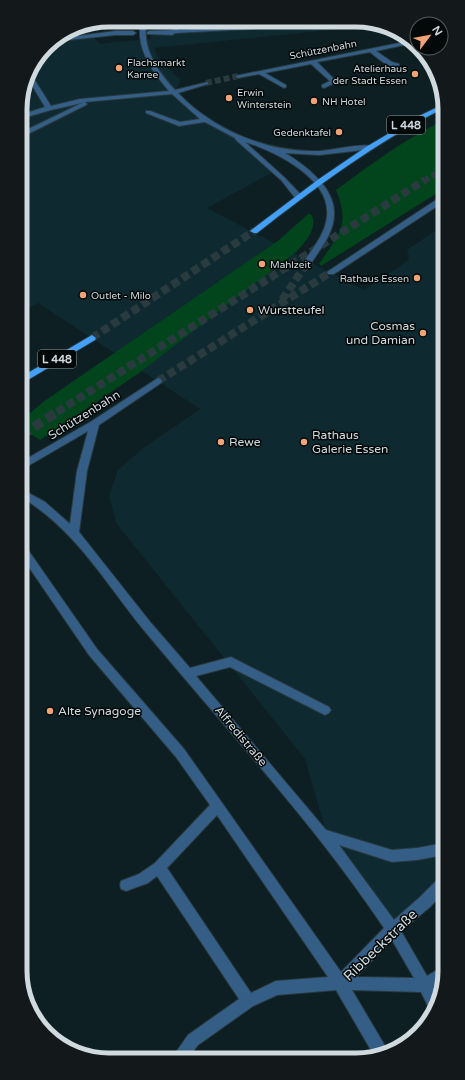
<svg xmlns="http://www.w3.org/2000/svg" width="465" height="1080" viewBox="0 0 465 1080" font-family="'Varela Round',sans-serif">
  <style>
    .built { fill: #0e2930 }
    .green { fill: #02451c }
    .lines { fill: none; stroke-linecap: round; stroke-linejoin: round }
    .minor-tunnel-far1 { stroke: #2a3b3f; stroke-width: 6; stroke-dasharray: 6 3; stroke-linecap: butt }
    .minor-tunnel { stroke: #2a3b3f; stroke-width: 8; stroke-dasharray: 8 4; stroke-linecap: butt }
    .major-tunnel-far2 { stroke: #2a3b3f; stroke-width: 6; stroke-dasharray: 6 3; stroke-linecap: butt }
    .major-tunnel-far1 { stroke: #2a3b3f; stroke-width: 8; stroke-dasharray: 8 4; stroke-linecap: butt }
    .major-tunnel { stroke: #2a3b3f; stroke-width: 10; stroke-dasharray: 10 5; stroke-linecap: butt }
    .minor-casing { stroke: #28393d; stroke-width: 2 }
    .major-casing { stroke: #28393d; stroke-width: 2 }
    .minor { fill: #355e87; fill-rule: evenodd }
    .major { fill: #43a0f6; fill-rule: evenodd }
    .poi-dot { fill: #efa377; stroke: #030809; stroke-width: 1.5 }
    .labels { text-anchor: middle; stroke-width: 3; stroke-linejoin: round; paint-order: stroke }
    .far-street-label { font-size: 10px; fill: #d0dade; stroke: #030809 }
    .far-poi-label { font-size: 10px; fill: #d0dade; stroke: #030809; text-anchor: start }
    .shield { fill: #030809; stroke: #929b9e; stroke-width: 1 }
    .shield-label { font-size: 11px; font-weight: bold; fill: #d0dade }
    .poi-label { font-size: 12px; fill: #d0dade; stroke: #030809; text-anchor: start }
    .street-label { font-size: 12px; fill: #d0dade; stroke: #030809 }
    .near-street-label { font-size: 14px; fill: #d0dade; stroke: #030809 }
    .rim { fill: none; stroke: #d0dade; stroke-width: 5 }
  </style>
  <rect width="100%" height="100%" fill="#0d1f23"/>
  <path class="built" d="M151 20 373 22 379 25 154 48 157 55 167 67 181 80 174 92 191 109 232 135 273 172 207 208 364 290 409 260 407 250 442 226 445 886 393 927 327 835 305 759 116 523 109 496 118 470 142 449 200 409 38 303 21 312 20 103 28 76 48 108 95 98 49 107 28 73 29 70 50 42 75 27 83 25 100 44 115 42 151 39Z"/>
  <path class="green" d="M442 121V190L321 266 319 264C325 255 341 234 342 223 344 212 340 200 336 190 370 165 404 140 442 121Z
    M308 214H311C319 228 305 242 296 252L139 373 40 440 32 435 21 434V424L29 414 43 402 279 240Z"/>
  <g class="lines">
    <path class="minor-tunnel-far1" d="M206 83 238 76"/>
    <path class="minor-tunnel" d="M282 300 309 260
      M158 381 331 272"/>
    <path class="major-tunnel-far2" d="M424 181 442 170"/>
    <path class="major-tunnel-far1" d="M92 338 254 231
      M57 412 425 180"/>
    <path class="major-tunnel" d="M21 435 59 411"/>
    <defs>
      <path id="minor" d="M141 20H147C141 48 157 70 175 90L208 82V84L178 93C213 130 268 153 320 151 336 150 359 143 374 146V148L372 149 319 155 285 153C305 165 336 188 334 215 334 232 321 248 312 262H309L305 260C314 247 326 232 327 216 331 178 274 151 245 142L285 178 303 197 302 199H296L281 180 236 140 235 138 205 122 179 126 146 113V111H150L180 122 200 119 172 94 85 102 87 104 86 105 20 138V133L82 103 51 110 20 119V115L45 107 27 77 29 71 51 106 80 99 169 91C152 71 135 48 141 20Z
        M158 20 218 21 215 23 182 24 178 30 293 21 253 29 175 33 172 35 147 34V32L149 31 172 30 176 23Z
        M115 31H133L136 33 133 35H115L50 42 56 39Z
        M409 41 414 43 376 51 392 62 399 64V66C387 68 379 59 370 52L317 62 337 82 324 88 322 87V85L330 81 311 64 265 73 286 85V87L284 88 259 74 238 78 235 76Z
        M439 198H442V203L334 274H328L327 272Z
        M158 378 161 379 162 381 161 383 99 425 87 471 79 532 151 623 190 668 231 657 329 707 331 710 329 713 325 715 321 713 230 667 196 676 326 830 392 850 417 848 444 843V855L417 860 392 862 339 845 394 920 420 897 440 877 445 875V891L430 907 401 931 427 976 445 965C445 979 445 980 433 987L437 995 431 1009 429 1008 421 992 352 990 388 1051 379 1057H375L336 990 277 995 253 1006 198 1045 188 1058H172L188 1035 239 999 157 876 148 883 126 891 121 889 120 885 121 881 139 874 155 863 210 805 176 757 89 655 22 557V546L26 547 97 649 184 749 341 972 384 928C313 822 225 728 143 629 104 581 76 530 21 497V489L45 502 70 524 77 471 88 431 21 470V462L92 421ZM217 815 328 977 276 981 251 993 167 868ZM392 940 414 978 356 977Z"/>
      <path id="major" d="M442 105V109C375 143 316 187 257 233H254L250 231 319 179 366 147 415 118Z
        M92 335 96 338 95 340 21 384V377Z"/>
    </defs>
    <use href="#minor" class="minor-casing"/>
    <use href="#major" class="major-casing"/>
    <use href="#minor" class="minor"/>
    <use href="#major" class="major"/>
  </g>
  <g class="poi-dot">
    <circle cx="119" cy="68" r="4"/>
    <circle cx="415" cy="74" r="4"/>
    <circle cx="229" cy="98" r="4"/>
    <circle cx="314" cy="101" r="4"/>
    <circle cx="339" cy="132" r="4"/>
    <circle cx="262" cy="264" r="4"/>
    <circle cx="417" cy="278" r="4"/>
    <circle cx="83" cy="295" r="4"/>
    <circle cx="250" cy="310" r="4"/>
    <circle cx="423" cy="333" r="4"/>
    <circle cx="221" cy="442" r="4"/>
    <circle cx="304" cy="442" r="4"/>
    <circle cx="50" cy="711" r="4"/>
  </g>
  <g class="labels">
    <g class="far-street-label">
      <text transform="translate(323 49) rotate(-11)" y="4">Schützenbahn</text>
    </g>
    <g class="far-poi-label">
      <text x="127" y="66">Flachsmarkt<tspan x="127" dy="12">Karree</tspan></text>
      <text x="407" y="72" text-anchor="end">Atelierhaus<tspan x="407" dy="12">der Stadt Essen</tspan></text>
      <text x="237" y="96">Erwin<tspan x="237" dy="12">Winterstein</tspan></text>
      <text x="322" y="105">NH Hotel</text>
      <text x="331" y="136" text-anchor="end">Gedenktafel</text>
      <text x="270" y="268">Mahlzeit</text>
      <text x="409" y="282" text-anchor="end">Rathaus Essen</text>
      <text x="91" y="299">Outlet - Milo</text>
    </g>
    <g class="shield">
      <rect x="387" y="116" width="38" height="18" rx="3"/>
      <rect x="38" y="350" width="38" height="18" rx="3"/>
    </g>
    <g class="shield-label">
      <text x="406" y="129">L 448</text>
      <text x="57" y="363">L 448</text>
    </g>
    <g class="poi-label">
      <text x="258" y="314">Wurstteufel</text>
      <text x="415" y="330" text-anchor="end">Cosmas<tspan x="415" dy="14">und Damian</tspan></text>
      <text x="312" y="439">Rathaus<tspan x="312" dy="14">Galerie Essen</tspan></text>
      <text x="229" y="446">Rewe</text>
      <text x="58" y="715">Alte Synagoge</text>
    </g>
    <g class="street-label">
      <text transform="translate(84 415) rotate(-32)" y="4">Schützenbahn</text>
      <text transform="translate(241 736) rotate(50)" y="4">Alfredistraße</text>
    </g>
    <g class="near-street-label">
      <text transform="translate(380 945) rotate(-44)" y="5">Ribbeckstraße</text>
    </g>
  </g>
  <path d="M0 0H465V1080H0ZM109 27H356A82 82 0 0 1 438 109V971A82 82 0 0 1 356 1053H109A82 82 0 0 1 27 971V109A82 82 0 0 1 109 27Z" fill="#13191a" fill-rule="evenodd"/>
  <path class="rim" d="M109 27H356A82 82 0 0 1 438 109V971A82 82 0 0 1 356 1053H109A82 82 0 0 1 27 971V109A82 82 0 0 1 109 27Z"/>
  <g transform="translate(429 36) rotate(58)"><circle r="19" fill="#030809" stroke="#555c5e"/>
  <path d="M0-3L7 15L0 10L-7 15Z" fill="#efa377"/>
  <text y="-6" font-size="11" font-weight="bold" text-anchor="middle" fill="#d0dade">N</text>
  </g>
</svg>
